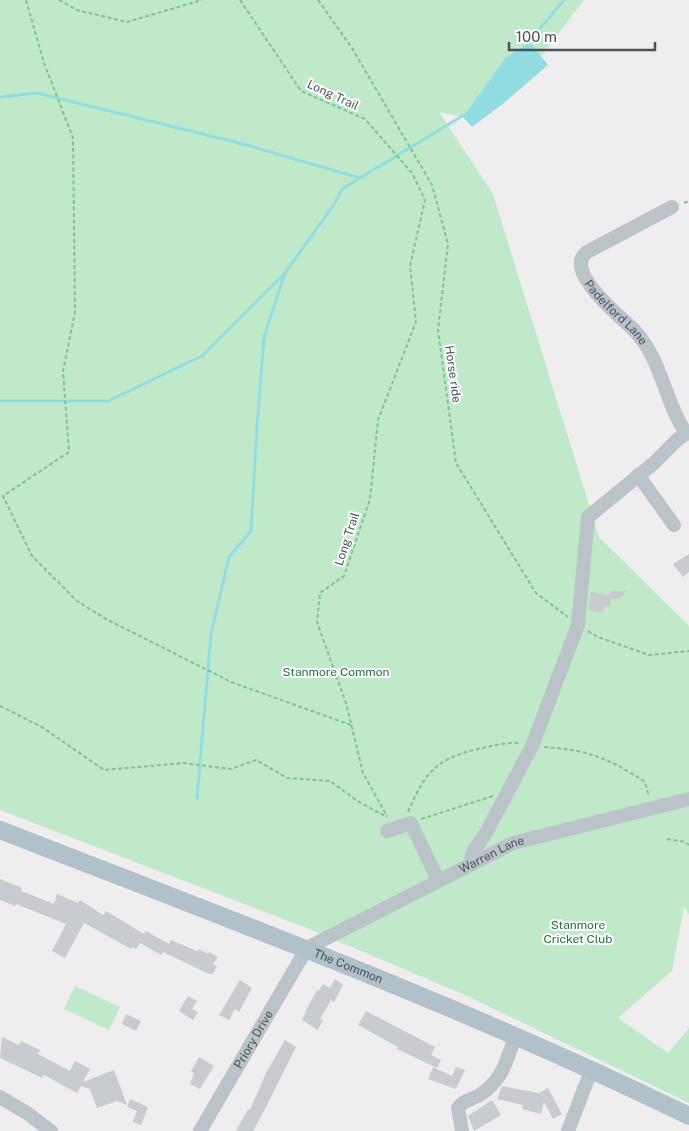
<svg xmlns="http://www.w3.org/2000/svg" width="689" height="1131" viewBox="0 0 689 1131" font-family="'Public Sans',sans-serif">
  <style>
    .green { fill: #c0e9ca }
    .water { fill: #92dde1 }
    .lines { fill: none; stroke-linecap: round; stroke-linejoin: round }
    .stream { stroke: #92dde1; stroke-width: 3 }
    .building { fill: #c8cbcf }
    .path { stroke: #7cc395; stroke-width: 2; stroke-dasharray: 4 2.5; stroke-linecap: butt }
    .minor { stroke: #bac4c8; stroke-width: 14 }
    .major { stroke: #b0c1c9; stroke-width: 18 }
    .labels { text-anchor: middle; stroke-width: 4; stroke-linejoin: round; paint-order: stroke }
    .street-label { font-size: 12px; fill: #485358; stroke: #fff }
    .park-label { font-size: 12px; fill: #21713d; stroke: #fff }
  </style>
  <rect width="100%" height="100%" fill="#f0edee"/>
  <path class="green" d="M0 0H584L541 56 530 42 505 58 463 117 439 112 493 194 599 537 689 626V914L684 907 672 971 618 1018 668 1053 689 1028V1103L465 995 309 929 0 810Z
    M75 986 120 1007 109 1030 64 1009Z"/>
  <path class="water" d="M530 42 548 65 504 103 472 127 463 117 505 58Z"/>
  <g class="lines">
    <path class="stream" d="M528 43 564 0
      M0 97 37 93 243 144 360 178
      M0 401H108L202 356 285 273
      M197 798 211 634 229 557 251 531 257 426 264 337 285 273 335 203 342 189 464 115"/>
  </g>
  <path class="building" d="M689 554V572L683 577 673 564Z
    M610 591H626L620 599H611L609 607 604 606 603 613 588 610 591 592 610 595Z
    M0 879 22 888 21 891 54 904 57 894 78 903 80 900 103 915 106 911 144 934 146 931 169 944 171 940 197 951 199 949 208 954 209 952 218 957 213 964 217 966 213 974H209L163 952 161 955 140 943 136 949 132 947 131 949 84 923 65 958 52 951 66 924 16 904 15 906 0 900Z
    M335 979 343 985 334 1002 331 1000 320 1019 323 1020 318 1030 302 1020 306 1012H305L317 990 318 992 323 984 330 988Z
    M240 980 252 988 239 1012 235 1009 229 1020 219 1015Z
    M188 996 197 1001 192 1009 198 1012 193 1020 179 1011Z
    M366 1011 435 1047 431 1055 441 1060 437 1068 397 1049 398 1047 358 1025Z
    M126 1014 141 1021 136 1031 122 1024Z
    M2 1037 19 1045 21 1041 40 1050 38 1054 70 1071 75 1061 90 1069 83 1082 114 1070 127 1105 117 1101 97 1108 90 1089 81 1086 77 1093 44 1075 42 1078 0 1058Z
    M285 1040 296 1047 265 1109 253 1131H236L248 1109 250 1110 266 1073Z
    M199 1057 214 1066 200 1089 190 1084 194 1073 191 1071Z
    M433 1067 452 1076 456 1067 465 1070 456 1089 428 1079Z
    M502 1086 539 1093 548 1088 562 1114 553 1119 544 1102 541 1114 522 1109 523 1105 497 1099Z
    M130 1099 148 1107 141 1125 133 1122 137 1111 127 1107Z
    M492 1100 501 1115 474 1131 468 1116Z"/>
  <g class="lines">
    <path class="path" d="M26 0 44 63 73 138 75 312 63 371 69 452 3 496 32 556 77 601 106 619 231 682 351 725
      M59 0 77 10 127 22 202 0
      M240 0 301 91 365 119 412 173 425 200 410 266 416 322 378 420 370 499 344 576 320 593 317 622 346 703 363 773 387 816
      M318 0 352 48 432 185 448 244 438 330 456 463 536 593 568 617
      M684 203 689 201
      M588 631 598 637 649 655 689 651
      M0 706 42 727 104 770 184 763 231 769 256 760 287 778 330 781 359 802 387 817
      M544 747C585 749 611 759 645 782L649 797
      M408 812C425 773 435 759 478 749 491 746 506 742 520 743
      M421 819 493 796
      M667 839 685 842 689 845"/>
    <g class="minor">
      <path id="s1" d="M672 207 587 252C562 271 622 318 634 330 663 361 664 401 686 433"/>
      <path d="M638 475 674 525"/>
      <path d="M387 831 411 823 438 880"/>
      <path d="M470 863 473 852 486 833 532 746 578 625 588 517 654 463 678 439 689 432"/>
      <path d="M0 1097 27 1113 51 1131"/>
      <path id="s2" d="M200 1131 307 948 513 843 689 799"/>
      <path d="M462 1131 458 1108C464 1099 473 1100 481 1094 504 1078 506 1061 515 1037"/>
      <path d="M568 1131 591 1071"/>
    </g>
    <path class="major" id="s3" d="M0 830C232 920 465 1007 689 1116"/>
  </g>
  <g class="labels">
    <g class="street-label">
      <text transform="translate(333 95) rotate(25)" y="4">Long Trail</text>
      <text dy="4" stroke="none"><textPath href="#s1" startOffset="171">Padelford Lane</textPath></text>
      <text transform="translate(453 374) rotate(82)" y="4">Horse ride</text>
      <text transform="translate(347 539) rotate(-72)" y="4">Long Trail</text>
      <text dy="4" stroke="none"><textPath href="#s2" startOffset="419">Warren Lane</textPath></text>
      <text dy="4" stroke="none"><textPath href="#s3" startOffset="374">The Common</textPath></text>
      <text dy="4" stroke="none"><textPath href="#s2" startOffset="106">Priory Drive</textPath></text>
    </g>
    <g class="park-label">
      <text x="336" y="676">Stanmore Common</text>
      <text x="578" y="929">Stanmore<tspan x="578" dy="14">Cricket Club</tspan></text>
    </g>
  </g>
  <path d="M509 42v8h146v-8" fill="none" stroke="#485358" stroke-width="2.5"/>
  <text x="516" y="42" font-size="15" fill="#485358" stroke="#ffffff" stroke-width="4" paint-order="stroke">100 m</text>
</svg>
